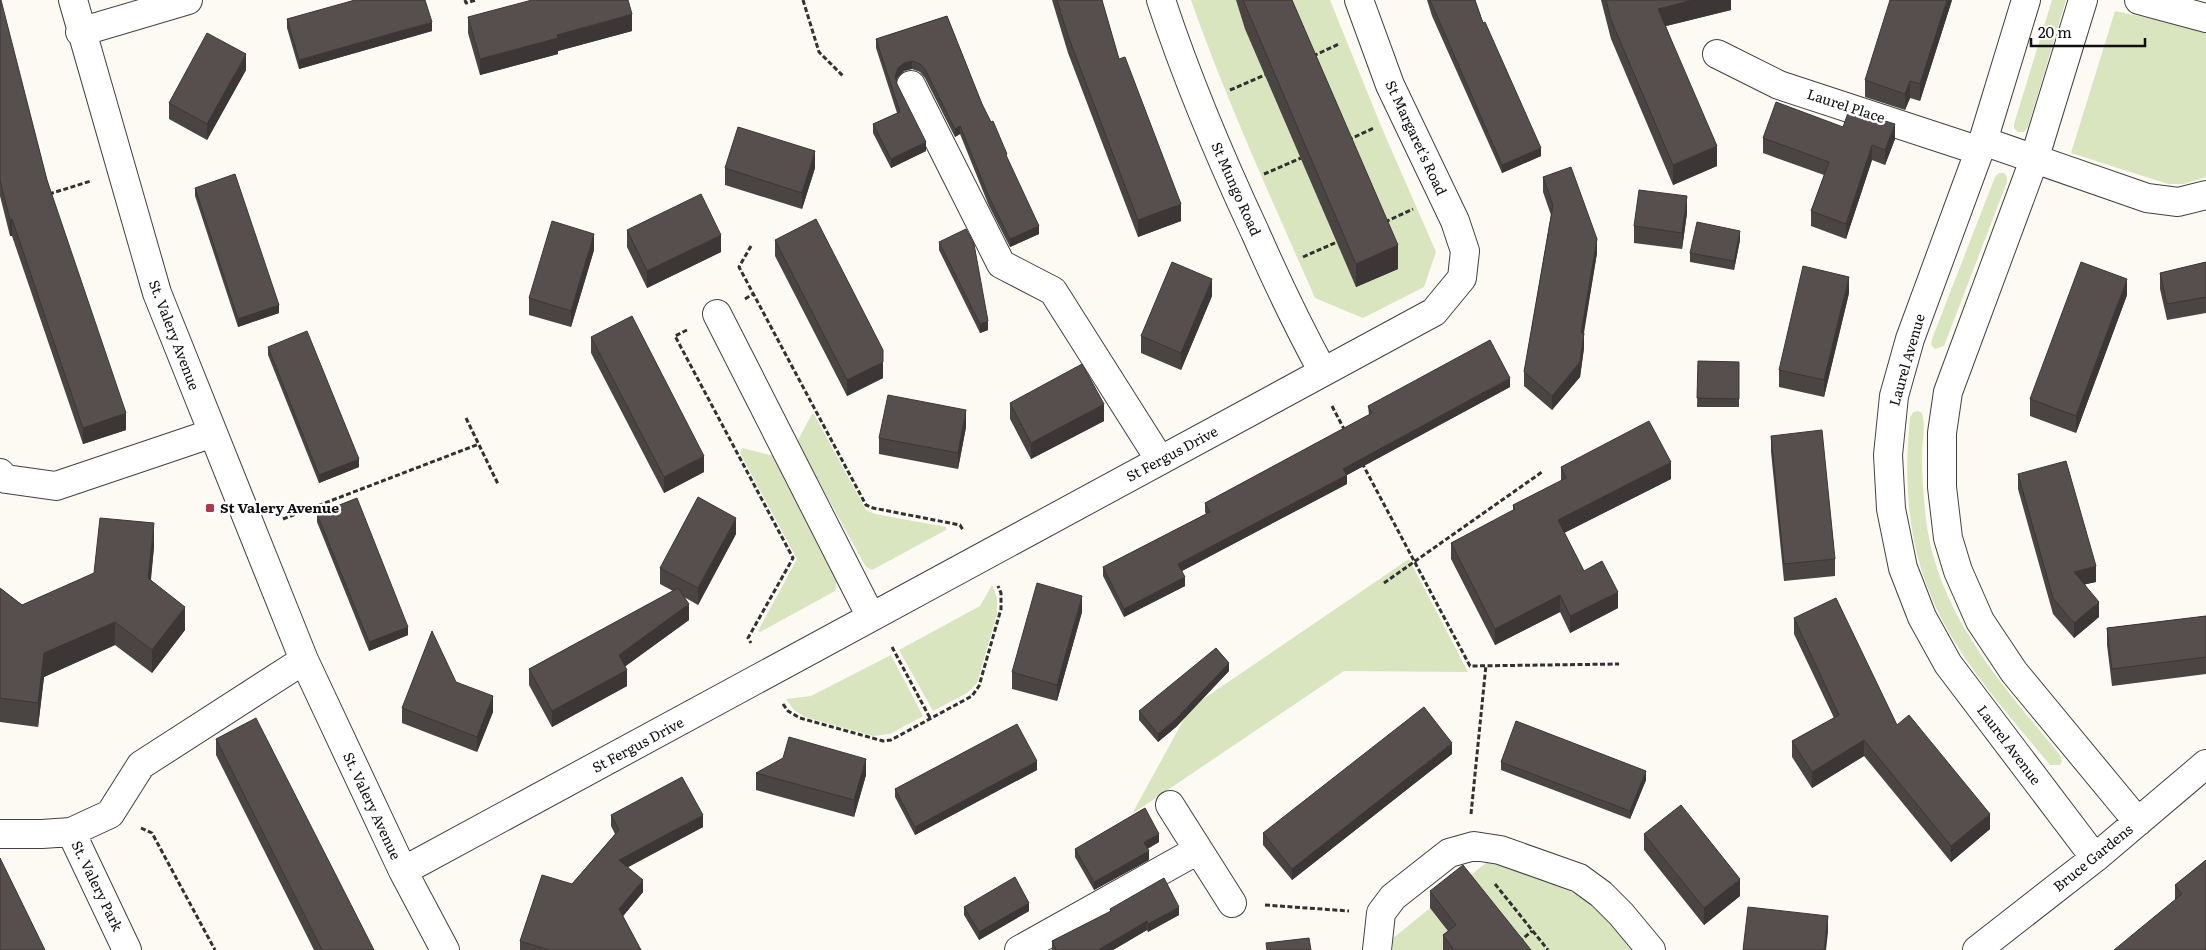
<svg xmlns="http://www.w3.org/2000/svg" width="2206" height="950" viewBox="0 0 2206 950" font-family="Literata,serif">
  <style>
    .green { fill: #d8e5bf }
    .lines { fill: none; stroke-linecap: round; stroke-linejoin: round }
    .minor-casing { stroke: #424242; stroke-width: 30 }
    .path { stroke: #313131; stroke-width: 3; stroke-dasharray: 5 2.5; stroke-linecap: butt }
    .minor { stroke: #fff; stroke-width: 28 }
    .wall { fill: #4a4442 }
    .shaded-wall { fill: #3c3736 }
    .building { fill: #564f4d; stroke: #3c3736 }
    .poi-dot { fill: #af374d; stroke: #fff; stroke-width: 2 }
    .labels { text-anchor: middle; stroke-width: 5; stroke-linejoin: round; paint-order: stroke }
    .street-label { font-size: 14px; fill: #0f0f0f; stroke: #fff }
    .poi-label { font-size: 14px; font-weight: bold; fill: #0f0f0f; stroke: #fff; text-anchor: start }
  </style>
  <rect width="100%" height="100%" fill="#fdfaf3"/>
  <path class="green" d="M1191 0H1330L1381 126 1436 252 1424 287 1363 318 1315 298C1272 200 1227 102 1191 0Z
    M2052 0H2066L2028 127 2024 132H2018L2014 128V124Z
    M2115 11 2190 27 2206 33V177L2184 184H2168L2071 153Z
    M1999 173H2004L2007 177V182L1944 346 1935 349 1931 345 1932 339 1995 177Z
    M1918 411 1922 413C1926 426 1922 441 1922 455 1922 479 1924 503 1927 527 1941 618 2004 687 2060 755L2062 761 2060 765H2050C2006 711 1955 657 1929 591 1907 537 1904 475 1910 418L1913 412Z
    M812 414H814L866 510 875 514 946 527V530L872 570 866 567 797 442Z
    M742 448 774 456 833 569 837 581 835 591 760 632 758 631 797 559 740 453Z
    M1409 559 1468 672 1344 671 1132 814 1190 708Z
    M992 585 997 598V614L977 683 967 693 933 711 899 650 980 606Z
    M891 655 923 716 890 734 873 736 805 717 794 710 786 699 811 696Z
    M1487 862C1517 868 1551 879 1577 895 1600 908 1615 930 1631 950H1393L1392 939Z"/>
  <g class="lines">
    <defs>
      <path id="minor" d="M73 0 157 293 304 660 403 871 445 950
        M1161 0C1187 79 1220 157 1255 232 1276 280 1298 326 1323 372
        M2026 0 1983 141 1910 339 1894 396 1888 455 1891 509 1903 568 1922 617 1948 664 2095 858
        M2083 0 2034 160 1948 392 1942 433V487L1948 538 1958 571 1980 621 2014 672 2138 822
        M2139 0 2206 18
        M80 32 188 0
        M1717 54 1779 85 1980 151
        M911 85 1001 264 1053 291 1160 460
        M1983 141 2147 198 2178 202 2206 195
        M717 314 871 617
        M0 473 6 479 56 486 213 433
        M1170 805 1232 903
        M71 832 127 950
        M0 834H42L71 832 110 814 141 765 304 660
        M403 871 1434 312 1462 278 1465 251 1455 221 1390 85 1359 0
        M1019 950 1198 850
        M1377 950 1381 913 1393 897 1449 853 1474 846 1500 850 1579 878 1601 894 1621 914 1651 950
        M1977 950 2095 858 2206 764"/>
    </defs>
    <use href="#minor" class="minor-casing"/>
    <path class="path" d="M465 0 466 3 476 0
      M803 0 819 52 844 77
      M1313 56 1339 44
      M1230 90 1265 75
      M1348 140 1374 128
      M1264 174 1301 158
      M49 194 91 181
      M1385 222 1413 209
      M751 246 739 267 866 505 873 508 960 525 963 530
      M1303 257 1337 242
      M745 299 753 294
      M687 330 675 336 793 558 748 638 751 643
      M1332 406 1345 431
      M466 418 498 484
      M1362 463 1470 666 1619 664
      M283 519 479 444
      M1384 583 1542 472
      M892 647 930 718
      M783 704 788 711 800 718 883 741 891 740 972 696 979 686 1001 609V593L998 586
      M1471 814 1486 665
      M141 828 152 833 215 950
      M1495 884 1548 950
      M1265 905 1349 911
      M1519 942 1532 931"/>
    <use href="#minor" class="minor"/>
  </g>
  <path class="wall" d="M0 0 47 180 126 430 83 444 12 236H10L0 196Z
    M1052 0H1102L1119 59 1181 221 1138 237 1068 53Z
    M1236 0H1292L1398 269 1356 287 1245 29Z
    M1427 0H1475L1483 23 1541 156 1502 173 1432 16Z
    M1601 0H1731V10L1666 26 1717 166 1673 185 1611 39Z
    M1952 0 1920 101 1910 98 1905 110 1865 97V80Z
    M947 16 982 104 1007 158 1039 234 1010 247 989 206 960 134 955 137 925 78 920 72 912 69 904 71 898 77 896 81 926 151 891 168 873 133V124L897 113 876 48V39Z
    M468 17 632 31 558 51V54L480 75 468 33Z
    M287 19 432 31 299 69 287 28Z
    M246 70 207 140 169 119V103Z
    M1843 127 1895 139 1885 165 1872 160 1846 239 1811 226V211L1824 175 1763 153V138Z
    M725 168H815L802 209 725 185Z
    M1543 177 1597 253 1584 333V348L1580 377 1552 410 1524 386V372L1551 215 1543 192Z
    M195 188 279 313 238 327 195 196Z
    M1687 213 1682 249 1634 243V226Z
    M627 230 721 252 647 288 627 247Z
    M775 240 883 378 847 396 775 256Z
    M1740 240 1734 270 1690 262V253Z
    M939 242 988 330 980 333 939 250Z
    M594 250 571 327 529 315V298Z
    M2206 262V313L2167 320 2160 289V273Z
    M1849 293 1824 397 1779 387V370Z
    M2127 295 2076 433 2030 416V399Z
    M1212 296 1181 370 1141 353V336Z
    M591 337 704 472 664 493 591 353Z
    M268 347 359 467 319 483 268 355Z
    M1698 361 1739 362V407H1697Z
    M1510 387 1347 475V484L1182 571 1185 586 1124 617 1103 576V567L1206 514 1205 512V503L1369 415 1368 406Z
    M1010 403 1104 421 1031 459 1010 419Z
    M966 427 958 469 879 454V438Z
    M1771 436 1835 559V576L1784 581 1771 452Z
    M1561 467 1671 479 1564 533 1584 571 1618 608 1570 633 1560 612 1495 645 1451 559V543L1513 511V505L1561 481Z
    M2018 474 2096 582 2085 584 2099 617 2074 638 2053 614 2018 489Z
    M317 514 408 635 369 651 317 522Z
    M736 534 698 605 684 597 689 620 625 666 627 686 552 727 529 685V669L673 591 660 584V568Z
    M154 547 151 580 185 630 152 673 115 645 44 677 38 727 0 722V588L22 605Z
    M1082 612 1057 701 1012 689V672Z
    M2206 616V674L2112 686 2107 645V628Z
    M1794 618 1897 725 1990 829 1951 862 1864 756 1812 788 1792 757V741L1834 718 1794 634Z
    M1229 671 1176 727 1158 742 1139 720V711Z
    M456 682 493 712 477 752 402 723V708Z
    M216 739 374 950H314L216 755Z
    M1452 754 1292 880 1263 845V833Z
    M1501 762 1646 780 1630 819 1501 770Z
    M1037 770 915 835 895 797V789Z
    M756 773 866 775 854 817 756 790Z
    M611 815 703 827 628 867 643 892 623 916 641 950H520V941L572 884 615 834 611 826Z
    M1644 834 1740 896 1704 925 1644 850Z
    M1159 842 1147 849 1149 860 1094 890 1075 857V849Z
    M2206 860V950L2175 899V885Z
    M1430 891 1531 950H1443V935L1448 931 1430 908Z
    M964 907 1029 911 979 940 964 915Z
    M1110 909 1179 915 1148 932 1147 930 1113 950H1052V941L1110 912Z"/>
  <path class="shaded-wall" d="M1693 0H1731V10L1658 28V9Z
    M1947 0H1952L1920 101V84Z
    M632 14V31L558 51V54L480 75V59L557 35Z
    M432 22V31L299 69V60Z
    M246 54V70L207 140V124Z
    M912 61V69L904 71 898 77 895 85V76L898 68 904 63Z
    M1910 81V98L1905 110V94Z
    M1895 124V139L1885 165V150Z
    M960 126V134L955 137V129Z
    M926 142V151L891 168V159Z
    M1872 145V160L1846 239V224Z
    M1717 146V166L1673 185V165Z
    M1541 148V156L1502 173V165Z
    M815 151V168L802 209V193Z
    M1687 196V213L1682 249V233Z
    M1181 204V221L1138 237V220Z
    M12 219V236H10V220Z
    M1039 226V234L1010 247V239Z
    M1740 231V240L1734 270V261Z
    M594 234V250L571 327V311Z
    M721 235V252L647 288V271Z
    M1597 239V253L1581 347V333Z
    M1398 245V269L1356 287V264Z
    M1849 277V293L1824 397V380Z
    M1212 279V296L1181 370V353Z
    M2127 279V295L2076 433V416Z
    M279 305V313L238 327V319Z
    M988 321V330L980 333V324Z
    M1584 333V348L1580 377 1552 410V396Z
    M883 362V378L847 396V380Z
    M1510 378V387L1347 475V484L1178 573V564L1343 469Z
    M1104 404V421L1031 459V443Z
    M966 410V427L958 469V453Z
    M126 413V430L83 444V428Z
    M704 456V472L664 493V477Z
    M359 459V467L319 483V475Z
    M1671 462V479L1558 536V520Z
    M736 518V534L698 605V588Z
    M154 523V547L148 602V578Z
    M2096 566V582L2074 587V572Z
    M1185 577V586L1124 617V609Z
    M1618 592V608L1570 633V616Z
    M1560 595V612L1495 645V629Z
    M1082 596V612L1057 701V685Z
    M2099 602V617L2074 638V623Z
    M689 604V620L619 671V655Z
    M185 607V630L152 673V650Z
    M115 622V645L44 677 38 727V703L44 653Z
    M408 627V635L369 651V642Z
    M1229 663V671L1176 727 1158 742V734Z
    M627 670V686L552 727V711Z
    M493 696V712L477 752V737Z
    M1864 740V756L1812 788V772Z
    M1452 743V754L1292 880V869Z
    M866 759V775L854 817V800Z
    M1037 761V770L915 835V827Z
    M1646 771V780L1630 819V811Z
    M1990 814V829L1951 862V846Z
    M703 815V827L619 872V860Z
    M1159 834V842L1144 851V842Z
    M1149 851V860L1094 890V882Z
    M1740 879V896L1704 925V908Z
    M643 880V892L619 921V909Z
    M1029 903V911L979 940V932Z
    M1179 907V915L1148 932V924Z
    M1828 916V932L1826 950H1824Z
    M1147 921V930L1113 950H1098Z"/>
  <path class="building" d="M0 0H1L47 180 126 413 83 428 12 219 10 220 0 180Z
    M355 0H425L432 22 299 60 287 19Z
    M532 0H628L632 14 557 35 558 38 480 59 468 17Z
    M1057 0H1102L1119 59 1125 57 1181 204 1138 220 1068 36Z
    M1243 0H1292L1398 245 1356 264Z
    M1430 0H1475L1483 23 1485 22 1541 148 1502 165Z
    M1606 0H1693L1658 9 1717 146 1673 165 1611 20Z
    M1890 0H1947L1920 84 1910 81 1905 94 1865 80Z
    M947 16 982 104 991 122 993 121 1007 154 1006 155 1039 226 1010 239 989 197 960 126 955 129 925 69 920 64 912 61 904 63 898 68 895 76 897 84 926 142 891 159 873 124 900 112 876 39Z
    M207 33 246 54 207 124 169 103Z
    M1776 102 1843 127 1849 110 1895 124 1885 150 1872 145 1846 224 1811 211 1829 162 1763 138Z
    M738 127 815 151 802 193 725 168Z
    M1571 167 1597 239 1581 333H1584L1580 362 1552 396 1524 372 1553 205 1543 177Z
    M235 174 279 305 238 319 195 188Z
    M1639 190 1687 196 1682 233 1634 226Z
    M701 194 721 235 647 271 627 230Z
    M816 219 883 350V362L847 380 775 240Z
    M552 221 594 234 571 311 529 298Z
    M1697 222 1740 231 1734 261 1690 253Z
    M966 229 974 244 988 321 980 324 939 242Z
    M1172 262 1212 279 1181 353 1141 336Z
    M2081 262 2127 279 2076 416 2030 399Z
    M2206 262V297L2167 304 2160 273Z
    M1803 266 1849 277 1824 380 1779 370Z
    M632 316 704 456 664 477 591 337Z
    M307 331 359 459 319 475 268 347Z
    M1490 340 1510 378 1343 469 1347 475 1178 564 1185 577 1124 609 1103 567 1210 512 1205 503 1372 413 1368 406Z
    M1698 361 1739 362V399L1697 398Z
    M1082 364 1104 404 1031 443 1010 403Z
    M888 395 966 410 958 453 879 438Z
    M1649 421 1671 462 1558 520 1584 571 1602 561 1618 592 1570 616 1560 595 1495 629 1451 543 1515 509 1513 505 1566 478 1561 467Z
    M1822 430 1835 559 1784 564 1771 436Z
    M2066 461 2096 566 2074 572 2099 602 2074 623 2053 598 2018 474Z
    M698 497 736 518 698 588 660 568Z
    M357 498 408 627 369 642 317 514Z
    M100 518 154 523 148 578 185 607 152 650 115 622 44 653 38 703 0 698V588L22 605 94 573Z
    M1037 583 1082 596 1057 685 1012 672Z
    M678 588 689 604 619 655 627 670 552 711 529 669Z
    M1836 598 1897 725 1909 715 1990 814 1951 846 1864 740 1812 772 1792 741 1839 715 1794 618Z
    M2206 616V657L2112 669 2107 628Z
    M432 631 456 682 493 696 477 737 402 708Z
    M1216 648 1229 663 1176 719 1158 734 1139 711Z
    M1424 707 1452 743 1292 869 1263 833Z
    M256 718 374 950H322L216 739Z
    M1516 721 1646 771 1630 811 1501 762Z
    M1017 724 1037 761 915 827 895 789Z
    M789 737 866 759 854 800 756 773 783 758Z
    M682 777 703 815 619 860 643 880 619 909 641 950H549L520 941 542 875 572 884 619 830 611 815Z
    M1681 805 1740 879 1704 908 1644 834Z
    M1145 808 1159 834 1144 842 1149 851 1094 882 1075 849Z
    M0 858 45 950H0Z
    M2206 860V950H2114L2182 894 2175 885Z
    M1463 865 1531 950H1454L1443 935 1456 925 1430 891Z
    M1015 877 1029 903 979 932 964 907Z
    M1164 878 1179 907 1148 924 1147 921 1098 950H1056L1052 941 1111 911 1110 909Z
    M1748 907 1828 916 1824 950H1743Z
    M1309 938 1311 950H1267L1266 943Z"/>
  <rect class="poi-dot" x="205" y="503" width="10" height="10" rx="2.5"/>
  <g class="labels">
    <g class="street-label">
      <text transform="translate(1846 106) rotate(18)" y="5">Laurel Place</text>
      <text transform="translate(1416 138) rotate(65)" y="5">St Margaret's Road</text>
      <text transform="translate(1236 189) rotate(66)" y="5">St Mungo Road</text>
      <text transform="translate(174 335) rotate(69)" y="5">St. Valery Avenue</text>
      <text transform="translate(1907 360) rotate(-74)" y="5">Laurel Avenue</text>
      <text transform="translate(1172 454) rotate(-28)" y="5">St Fergus Drive</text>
      <text transform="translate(638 745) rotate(-28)" y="5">St Fergus Drive</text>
      <text transform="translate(2009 745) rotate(53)" y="5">Laurel Avenue</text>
      <text transform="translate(372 806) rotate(65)" y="5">St. Valery Avenue</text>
      <text transform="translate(2093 858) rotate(-39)" y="5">Bruce Gardens</text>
      <text transform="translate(97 886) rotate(64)" y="5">St. Valery Park</text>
    </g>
    <g class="poi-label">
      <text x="220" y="513">St Valery Avenue</text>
    </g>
  </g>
  <path d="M2031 38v8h114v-8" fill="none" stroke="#0f0f0f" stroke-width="2.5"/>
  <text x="2038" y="38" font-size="15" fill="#0f0f0f" stroke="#ffffff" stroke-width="4" paint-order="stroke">20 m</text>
</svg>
